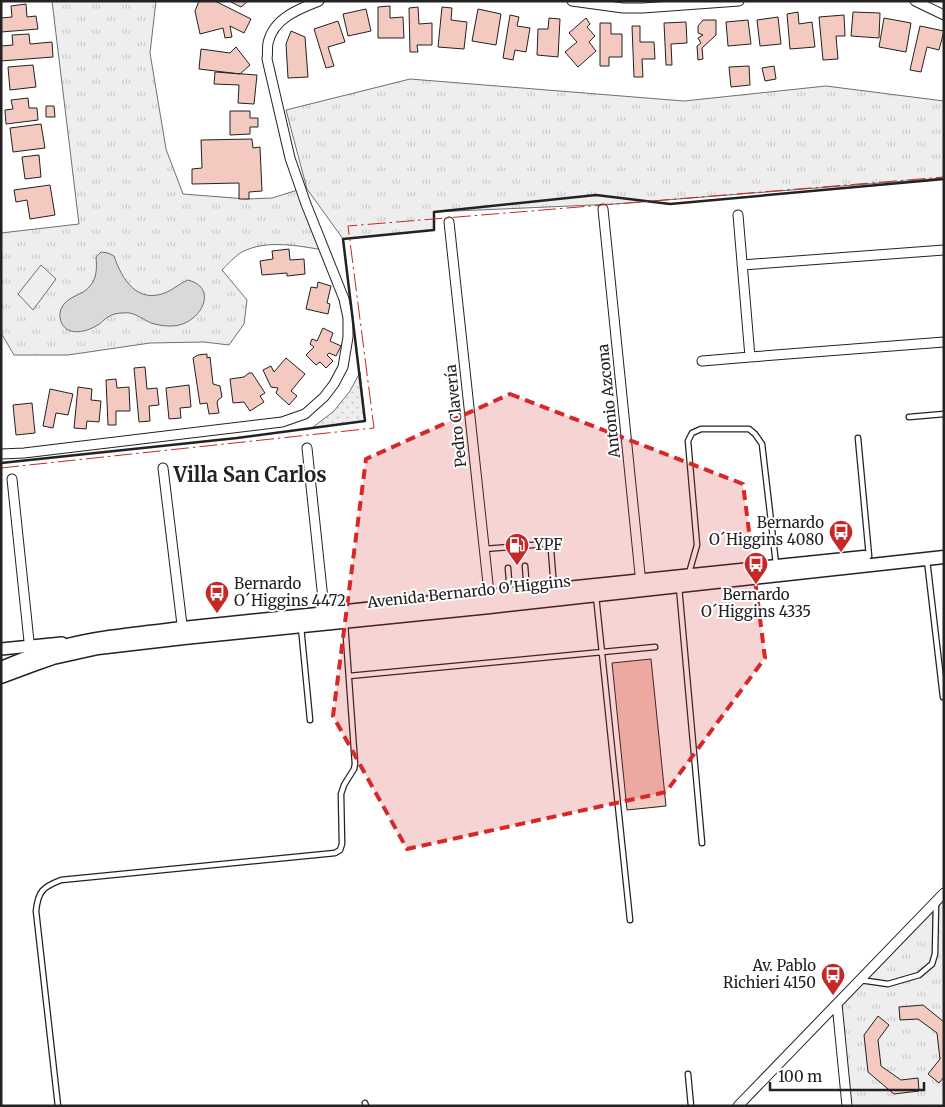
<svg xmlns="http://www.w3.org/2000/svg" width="945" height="1107" viewBox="0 0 945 1107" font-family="Merriweather,serif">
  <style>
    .grass { fill: url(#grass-tufts); stroke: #6f6f6f }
    .park { fill: url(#park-dots); stroke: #6f6f6f }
    .garden { fill: #eee; stroke: #6f6f6f }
    .water { fill: #d9d9d9; stroke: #6f6f6f }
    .building { fill: #f3c9c0; stroke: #222 }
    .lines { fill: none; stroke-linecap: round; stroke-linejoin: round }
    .service-casing { stroke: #222; stroke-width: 7 }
    .minor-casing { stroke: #222; stroke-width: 11 }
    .tertiary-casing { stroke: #222; stroke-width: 14 }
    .secondary-casing { stroke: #222; stroke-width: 15 }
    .service { stroke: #fff; stroke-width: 4.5 }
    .minor { stroke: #fff; stroke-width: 9 }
    .tertiary { stroke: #fff; stroke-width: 11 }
    .secondary { stroke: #fff; stroke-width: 12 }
    .wall { stroke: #222; stroke-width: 2.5 }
    .power { stroke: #c62828; stroke-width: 1; stroke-dasharray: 18 4 2.5 4; stroke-linecap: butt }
    .marked { fill: #d62828; fill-opacity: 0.2; stroke: #d62828; stroke-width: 4; stroke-dasharray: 10 6; stroke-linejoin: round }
    .labels { text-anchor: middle; stroke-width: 4; stroke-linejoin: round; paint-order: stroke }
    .street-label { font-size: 15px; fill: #222; stroke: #fff }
    .poi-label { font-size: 15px; fill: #222; stroke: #fff; text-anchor: end }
    .district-label { font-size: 20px; font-weight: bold; fill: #222; stroke: #fff }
  </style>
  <defs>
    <pattern id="grass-tufts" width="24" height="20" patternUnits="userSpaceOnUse" patternTransform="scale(1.25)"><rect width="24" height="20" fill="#eee"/><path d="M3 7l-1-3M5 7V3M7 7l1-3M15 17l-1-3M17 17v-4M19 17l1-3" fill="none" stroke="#ccc"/></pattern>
    <pattern id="park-dots" width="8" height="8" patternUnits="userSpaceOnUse" patternTransform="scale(1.25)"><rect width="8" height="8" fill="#eee"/><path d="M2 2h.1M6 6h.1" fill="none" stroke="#ccc" stroke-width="1.8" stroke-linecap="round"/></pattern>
  </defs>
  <rect width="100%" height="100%" fill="#fff"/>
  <path class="grass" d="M52 1H156L150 53 166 149 183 194 247 199 272 198 301 189 324 250C298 246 267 239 242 252 235 256 228 264 222 270L247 300 244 324 229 345 204 342 150 343 68 355H14L1 333V233L79 224Z
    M410 79 684 101 826 86 944 101V178L615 204 434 212V230L343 239 307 189 286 110Z
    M944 893V1106H847L837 1004Z"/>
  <path class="park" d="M360 372 365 421 312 428 334 411 350 391Z"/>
  <path class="garden" d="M41 265 56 279 33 310 18 294Z"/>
  <path class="water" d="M101 252 108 253 114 256C122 280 138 305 167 292 174 289 180 283 188 280 215 287 205 314 185 323 175 328 161 326 151 323 142 319 133 311 123 313 118 313 112 314 108 317 104 319 101 324 96 326 86 332 69 336 62 324 60 320 59 314 61 309 67 295 83 296 90 286 97 278 97 267 96 257Z"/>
  <path class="building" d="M199 1H215L251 19 244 33 230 26 232 37 225 38 223 28 200 34 195 11Z
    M229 1H248L241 7Z
    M26 4 27 17 36 16 38 29 1 32V18L12 17 11 6Z
    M390 6V18L403 17 404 38H378V7Z
    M418 7 419 24 432 23V45H417L418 52H410L409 8Z
    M442 7 452 8 451 20 467 22 464 49 438 47Z
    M366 9 371 31 348 36 343 14Z
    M478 9 501 14 496 45 472 41Z
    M798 12 799 24 812 22 815 47 790 49 787 14Z
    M853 12 880 13 879 38 851 36Z
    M510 15 519 17 517 26 530 28 526 52 515 50 513 60 503 58Z
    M844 15 845 36H836L838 59 823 60 819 17Z
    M778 17 781 44 760 46 757 20Z
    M549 18 560 19 558 57 537 55 538 29H548Z
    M586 18 590 24 587 27 595 36 589 42 596 51 578 67 565 52 577 42 569 33Z
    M884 18 911 23 906 52 879 47Z
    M703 20H716V35L702 48 703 59 698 60 697 46 701 43 698 38 703 35 698 33V26Z
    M748 20 751 44 728 46 726 22Z
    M338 21 345 42 328 47 334 66 326 68 314 29Z
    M686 22 687 43 671 44 672 65H666L664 23Z
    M600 23H611V34H622V57H609V66H600Z
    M632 26H640V42H654L655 59H642L643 77H634Z
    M920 26 944 31 939 50 927 47 921 72 910 70Z
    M291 31 305 37 308 77 288 78 286 44Z
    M29 34 30 44 52 42 53 57 1 61V46L13 45 12 35Z
    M236 47 250 65 240 74 199 69 201 49 230 53Z
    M33 65 36 87 10 90 8 67Z
    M749 66 750 85 731 87 729 67Z
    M774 66 776 79 765 81 762 68Z
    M215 72 257 75 254 104 238 103 239 85 214 84Z
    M28 98 29 108H37L38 120 6 124 5 110 13 109 11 100Z
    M46 106H54L55 117H46Z
    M230 111H250V118H258V127H250V134L230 135Z
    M41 124 45 148 13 152 10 128Z
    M252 139 253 148 260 147 262 191 249 192V199H239V183L192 184V169L202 168 201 140Z
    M39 155 41 177 25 179 22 157Z
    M50 185 55 215 30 219 27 200 16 202 14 190Z
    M289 249 290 260 304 259 305 274 287 276V273L262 275 260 261 273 259 272 251Z
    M318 282 331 286 327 303 330 304 328 314 306 309 311 287 317 288Z
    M323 328 333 333 330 341 341 346 336 356 329 353 327 355 333 361 326 368 320 362 316 365 306 355 314 347 310 344 312 339 317 341Z
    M207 354V358L210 357 213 384 220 386 222 397 218 400 217 403 219 413 209 414 207 403 200 404 193 358 198 355Z
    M286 358 305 374 291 391 297 396 289 405 276 393 278 388 271 387 263 370 271 366 274 372Z
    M145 367 147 389 157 388 159 405 149 406 150 421 139 422 134 368Z
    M249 373H252L265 393 260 396 264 402 250 411 244 402 233 403 230 379 244 377Z
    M116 379 117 388 129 387 130 411H116V425H108L106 380Z
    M189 385 191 407 180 408 181 418 169 419 166 388Z
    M78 387 92 389 91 400 101 401 99 422 87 421 86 429 74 428Z
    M50 389 73 394 68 415 56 413 53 428 43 426Z
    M32 403 35 433 16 435 13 405Z
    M651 659 666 806 627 810 612 663Z
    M923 1005 944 1022V1077L939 1083 928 1074 940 1059 937 1033 918 1019 900 1020 899 1007Z
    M878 1016 889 1025 878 1040 881 1066 901 1080 918 1078 919 1091 894 1094 868 1072 864 1035Z"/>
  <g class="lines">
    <defs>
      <path id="service" d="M909 417 944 414
        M858 438 869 556
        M484 549 546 544 550 547 551 550 554 588
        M927 560 943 697
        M525 566 527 591
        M508 568 510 593
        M689 573 697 545 688 441 692 433 701 429H749L755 434 762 444 776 564
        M679 587 702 843
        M596 596 630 920
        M301 627 310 720
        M349 676 655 647
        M860 980 888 984 919 975 932 964 935 954 936 903
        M688 1074 691 1106
        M365 1103 366 1106
        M58 1106 36 911C38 891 43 887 61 880L335 853 340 850 342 844 341 794 344 785 354 769 355 764 345 623"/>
      <path id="minor" d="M572 1 623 8H643L739 1
        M915 1 944 15
        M603 209 641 584
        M738 215 750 357 944 342
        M449 222 490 602
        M742 265 944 250
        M702 361 750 357
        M307 448 325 618
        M1 454 24 453 282 422 305 414 324 397 334 384 343 367 348 337V318L344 299 306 204 290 158 267 59C268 54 267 48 268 43 273 19 298 9 319 1
        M163 468 183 633
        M12 479 30 651
        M837 1004 847 1106
        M738 1106 944 893"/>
      <path id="tertiary" d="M1 649 62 643"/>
      <path id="secondary" d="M1 668C22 659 42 651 64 646 102 636 143 633 183 628L864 557
        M1 677 36 664 53 658 98 648 184 638 490 607 944 557"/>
    </defs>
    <use href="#service" class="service-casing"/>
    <use href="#minor" class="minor-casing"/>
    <use href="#tertiary" class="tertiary-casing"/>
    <use href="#secondary" class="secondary-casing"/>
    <use href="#service" class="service"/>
    <use href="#minor" class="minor"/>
    <use href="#tertiary" class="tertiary"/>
    <use href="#secondary" class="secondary"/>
    <path class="wall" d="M1 463 237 438 365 421 343 239 434 230V212L596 195 670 204 944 179"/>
    <path class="power" d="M1 468 374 428 348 226 944 177"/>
  </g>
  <path class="marked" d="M510 394 743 484 765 658 666 792 407 849 333 716 366 459Z"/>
  <defs>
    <symbol id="bus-pin" viewBox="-11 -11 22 30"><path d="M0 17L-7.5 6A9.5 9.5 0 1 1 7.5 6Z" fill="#c62828" stroke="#fff"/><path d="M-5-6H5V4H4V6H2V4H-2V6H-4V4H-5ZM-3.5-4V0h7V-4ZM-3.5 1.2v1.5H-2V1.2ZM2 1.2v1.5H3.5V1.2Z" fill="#fff"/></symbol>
    <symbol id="fuel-pin" viewBox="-11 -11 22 30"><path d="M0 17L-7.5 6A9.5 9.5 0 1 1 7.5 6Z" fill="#c62828" stroke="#fff"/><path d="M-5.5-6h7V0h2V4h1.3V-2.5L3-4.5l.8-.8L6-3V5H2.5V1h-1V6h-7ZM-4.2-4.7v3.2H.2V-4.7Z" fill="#fff"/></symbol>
  </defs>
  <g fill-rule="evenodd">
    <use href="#bus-pin" x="827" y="518" width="28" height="38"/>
    <use href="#fuel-pin" x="503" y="531" width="28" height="38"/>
    <use href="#bus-pin" x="742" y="550" width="28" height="38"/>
    <use href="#bus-pin" x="203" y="579" width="28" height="38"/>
    <use href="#bus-pin" x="819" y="961" width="28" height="38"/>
  </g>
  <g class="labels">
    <g class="street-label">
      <text transform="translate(609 401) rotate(-96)" y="5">Antonio Azcona</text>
      <text transform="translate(456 416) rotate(-96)" y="5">Pedro Clavería</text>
      <text transform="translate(469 592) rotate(-6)" y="5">Avenida Bernardo O'Higgins</text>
    </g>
    <g class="poi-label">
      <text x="824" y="528">Bernardo<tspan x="824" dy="17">O´Higgins 4080</tspan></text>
      <text x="534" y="550" text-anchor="start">YPF</text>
      <text x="234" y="589" text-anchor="start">Bernardo<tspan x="234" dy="17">O´Higgins 4472</tspan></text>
      <text x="756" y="600" text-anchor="middle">Bernardo<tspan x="756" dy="17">O´Higgins 4335</tspan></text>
      <text x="816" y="971">Av. Pablo<tspan x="816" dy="17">Richieri 4150</tspan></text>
    </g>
    <g class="district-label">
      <text x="250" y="482">Villa San Carlos</text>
    </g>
  </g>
  <rect width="945" height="1107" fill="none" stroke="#222222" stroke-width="5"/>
  <path d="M770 1082v8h154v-8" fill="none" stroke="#222222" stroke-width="2.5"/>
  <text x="778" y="1082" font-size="15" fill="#222222" stroke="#ffffff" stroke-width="4" paint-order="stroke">100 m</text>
</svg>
